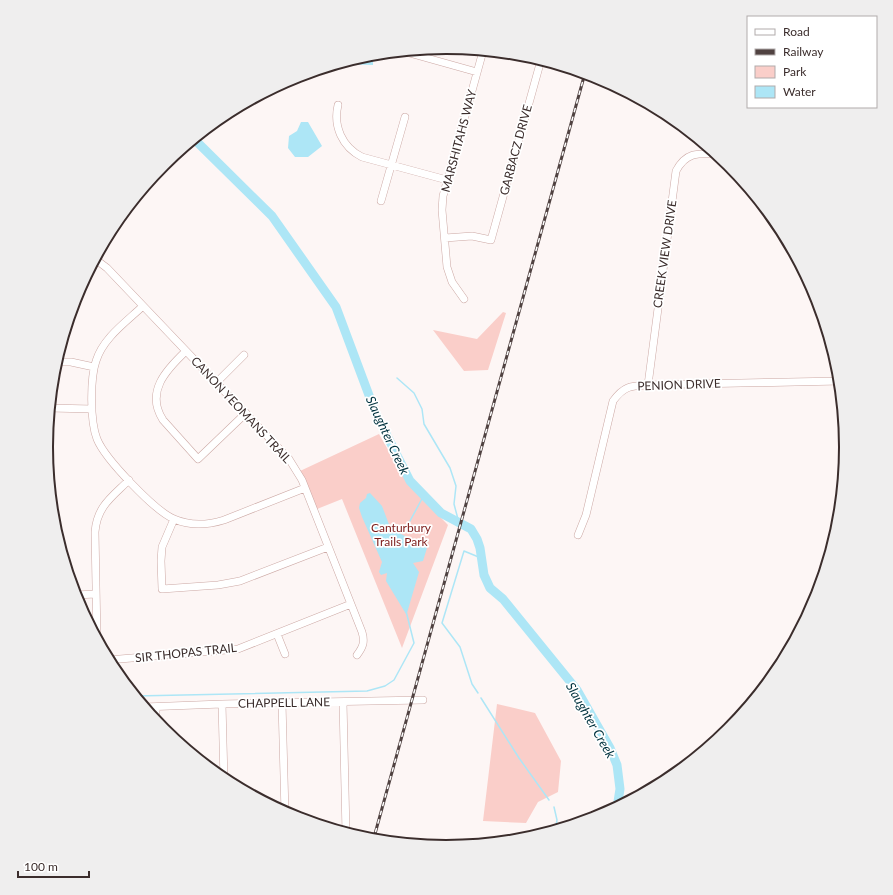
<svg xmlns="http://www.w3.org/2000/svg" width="893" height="895" viewBox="0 0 893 895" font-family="Lato,sans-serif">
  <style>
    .green { fill: #facec9 }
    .water { fill: #ade6f6 }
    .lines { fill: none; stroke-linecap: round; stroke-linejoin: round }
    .stream { stroke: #ade6f6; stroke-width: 1.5 }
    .river { stroke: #ade6f6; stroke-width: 9 }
    .minor-casing { stroke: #cca8a4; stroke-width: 8 }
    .minor { stroke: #fff; stroke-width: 7 }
    .rail-casing { stroke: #504241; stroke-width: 3 }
    .rail { stroke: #fff; stroke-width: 1.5; stroke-dasharray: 4.5; stroke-linecap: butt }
    .labels { text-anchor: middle; stroke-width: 3.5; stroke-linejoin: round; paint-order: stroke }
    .street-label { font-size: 12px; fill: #3b2d2c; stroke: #fff }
    .park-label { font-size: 12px; fill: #7c1b19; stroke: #fff }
    .water-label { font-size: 13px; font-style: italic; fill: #00323e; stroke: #fff }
    .rim { fill: none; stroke: #3b2d2c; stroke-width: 2 }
  </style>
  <rect width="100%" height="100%" fill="#fdf6f5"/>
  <path class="green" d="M503 312 506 313 488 370 464 371 433 330 477 339Z
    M379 434 407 483 448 525 402 648 342 499 317 509 300 471Z
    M497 704 535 713 561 761 558 792 538 802 526 823 483 821Z"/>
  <path class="water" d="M373 54V65L337 64 369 55Z
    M301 122H308L322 146 308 157H295L288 148 289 136 297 131Z
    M370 493 382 506 390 527 393 530 409 538 410 542 424 546 427 548 423 561 413 563 419 572 407 613 406 614 386 581 387 573 381 575 379 572 382 562 362 517 359 508 360 503 366 498 367 494Z"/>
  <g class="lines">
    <path class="stream" d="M397 378 414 393 422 409 424 424 450 468 456 486 454 504 459 523
      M404 532 424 495
      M478 693 472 684 460 647 442 623 464 551 481 558
      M135 696 367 691 385 686 394 680 414 643 406 611
      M481 698 519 758 549 800
      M554 807 557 820 555 831"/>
    <path class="river" d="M194 139 272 216 336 307 376 414 410 481 441 513 471 529 477 539 480 548 484 575 490 588 503 599 577 690 610 748 617 765 620 789 617 808"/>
    <defs>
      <path id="minor" d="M402 51 477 72
        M338 105C333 126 342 147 362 157L447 180
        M381 201 405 117
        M445 238 472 236 491 240 541 60
        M95 259 107 268 289 459 302 480 362 632C365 642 363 647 357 655
        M464 299 452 282 447 267 442 210 443 196 483 51
        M143 306C126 322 103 338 96 361 90 379 90 421 97 439 105 459 155 511 174 519 190 526 208 525 224 520L305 488
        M186 351C166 370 145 392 163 420L198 459 246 413
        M56 362H71L94 367
        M216 383 244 355
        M648 385 676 171C686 152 698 153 717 154
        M50 408 92 409
        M47 433 49 427V416
        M174 519 162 547 161 561 162 589 218 585 240 581 328 547
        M578 535 586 515 613 401C624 386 630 386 648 385L840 381
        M75 595 96 594
        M277 634 285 654
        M97 639 95 532C97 506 112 497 129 480
        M108 660 238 649 351 604
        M343 702 346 833
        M282 703 285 813
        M222 704 224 780
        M144 707 222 704 423 700
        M156 707V722"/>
    </defs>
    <use href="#minor" class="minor-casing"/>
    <use href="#minor" class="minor"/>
    <defs>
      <path id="rail" d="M373 841 585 73"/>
    </defs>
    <use href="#rail" class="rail-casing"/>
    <use href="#rail" class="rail"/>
  </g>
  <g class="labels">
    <g class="street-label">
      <text transform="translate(459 141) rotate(-75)" y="4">MARSHITAHS WAY</text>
      <text transform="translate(516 150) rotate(-75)" y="4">GARBACZ DRIVE</text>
      <text transform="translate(665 254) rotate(-82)" y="4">CREEK VIEW DRIVE</text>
      <text transform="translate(679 385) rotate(-2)" y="4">PENION DRIVE</text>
      <text transform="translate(241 410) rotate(47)" y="4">CANON YEOMANS TRAIL</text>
      <text transform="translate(186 653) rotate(-6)" y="4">SIR THOPAS TRAIL</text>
      <text transform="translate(284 703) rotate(-1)" y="4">CHAPPELL LANE</text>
    </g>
    <g class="park-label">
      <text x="401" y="532">Canturbury<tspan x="401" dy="14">Trails Park</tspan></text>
    </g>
    <g class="water-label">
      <text transform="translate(388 435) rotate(65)" y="5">Slaughter Creek</text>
      <text transform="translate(591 720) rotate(60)" y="5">Slaughter Creek</text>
    </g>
  </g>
  <path d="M0 0H893V895H0ZM53 447a393 393 0 1 1 786 0a393 393 0 1 1-786 0Z" fill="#efeeee" fill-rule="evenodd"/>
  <path class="rim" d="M53 447a393 393 0 1 1 786 0a393 393 0 1 1-786 0Z"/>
  <rect x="747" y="16" width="130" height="92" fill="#ffffff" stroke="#b1abab"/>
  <rect x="755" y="29" width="20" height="6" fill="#ffffff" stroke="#b1abab"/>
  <text x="783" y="36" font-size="12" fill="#3b2d2c">Road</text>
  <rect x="755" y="49" width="20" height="6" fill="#504241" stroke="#b1abab"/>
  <text x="783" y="56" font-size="12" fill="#3b2d2c">Railway</text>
  <rect x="755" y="66" width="20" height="12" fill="#facec9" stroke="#b1abab"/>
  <text x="783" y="76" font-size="12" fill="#3b2d2c">Park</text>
  <rect x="755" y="86" width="20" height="12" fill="#ade6f6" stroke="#b1abab"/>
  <text x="783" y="96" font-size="12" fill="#3b2d2c">Water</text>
  <path d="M18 871v6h71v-6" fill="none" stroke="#3b2d2c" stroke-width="2"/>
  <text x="24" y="871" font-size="12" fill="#3b2d2c" stroke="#ffffff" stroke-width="3" paint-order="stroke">100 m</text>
</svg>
